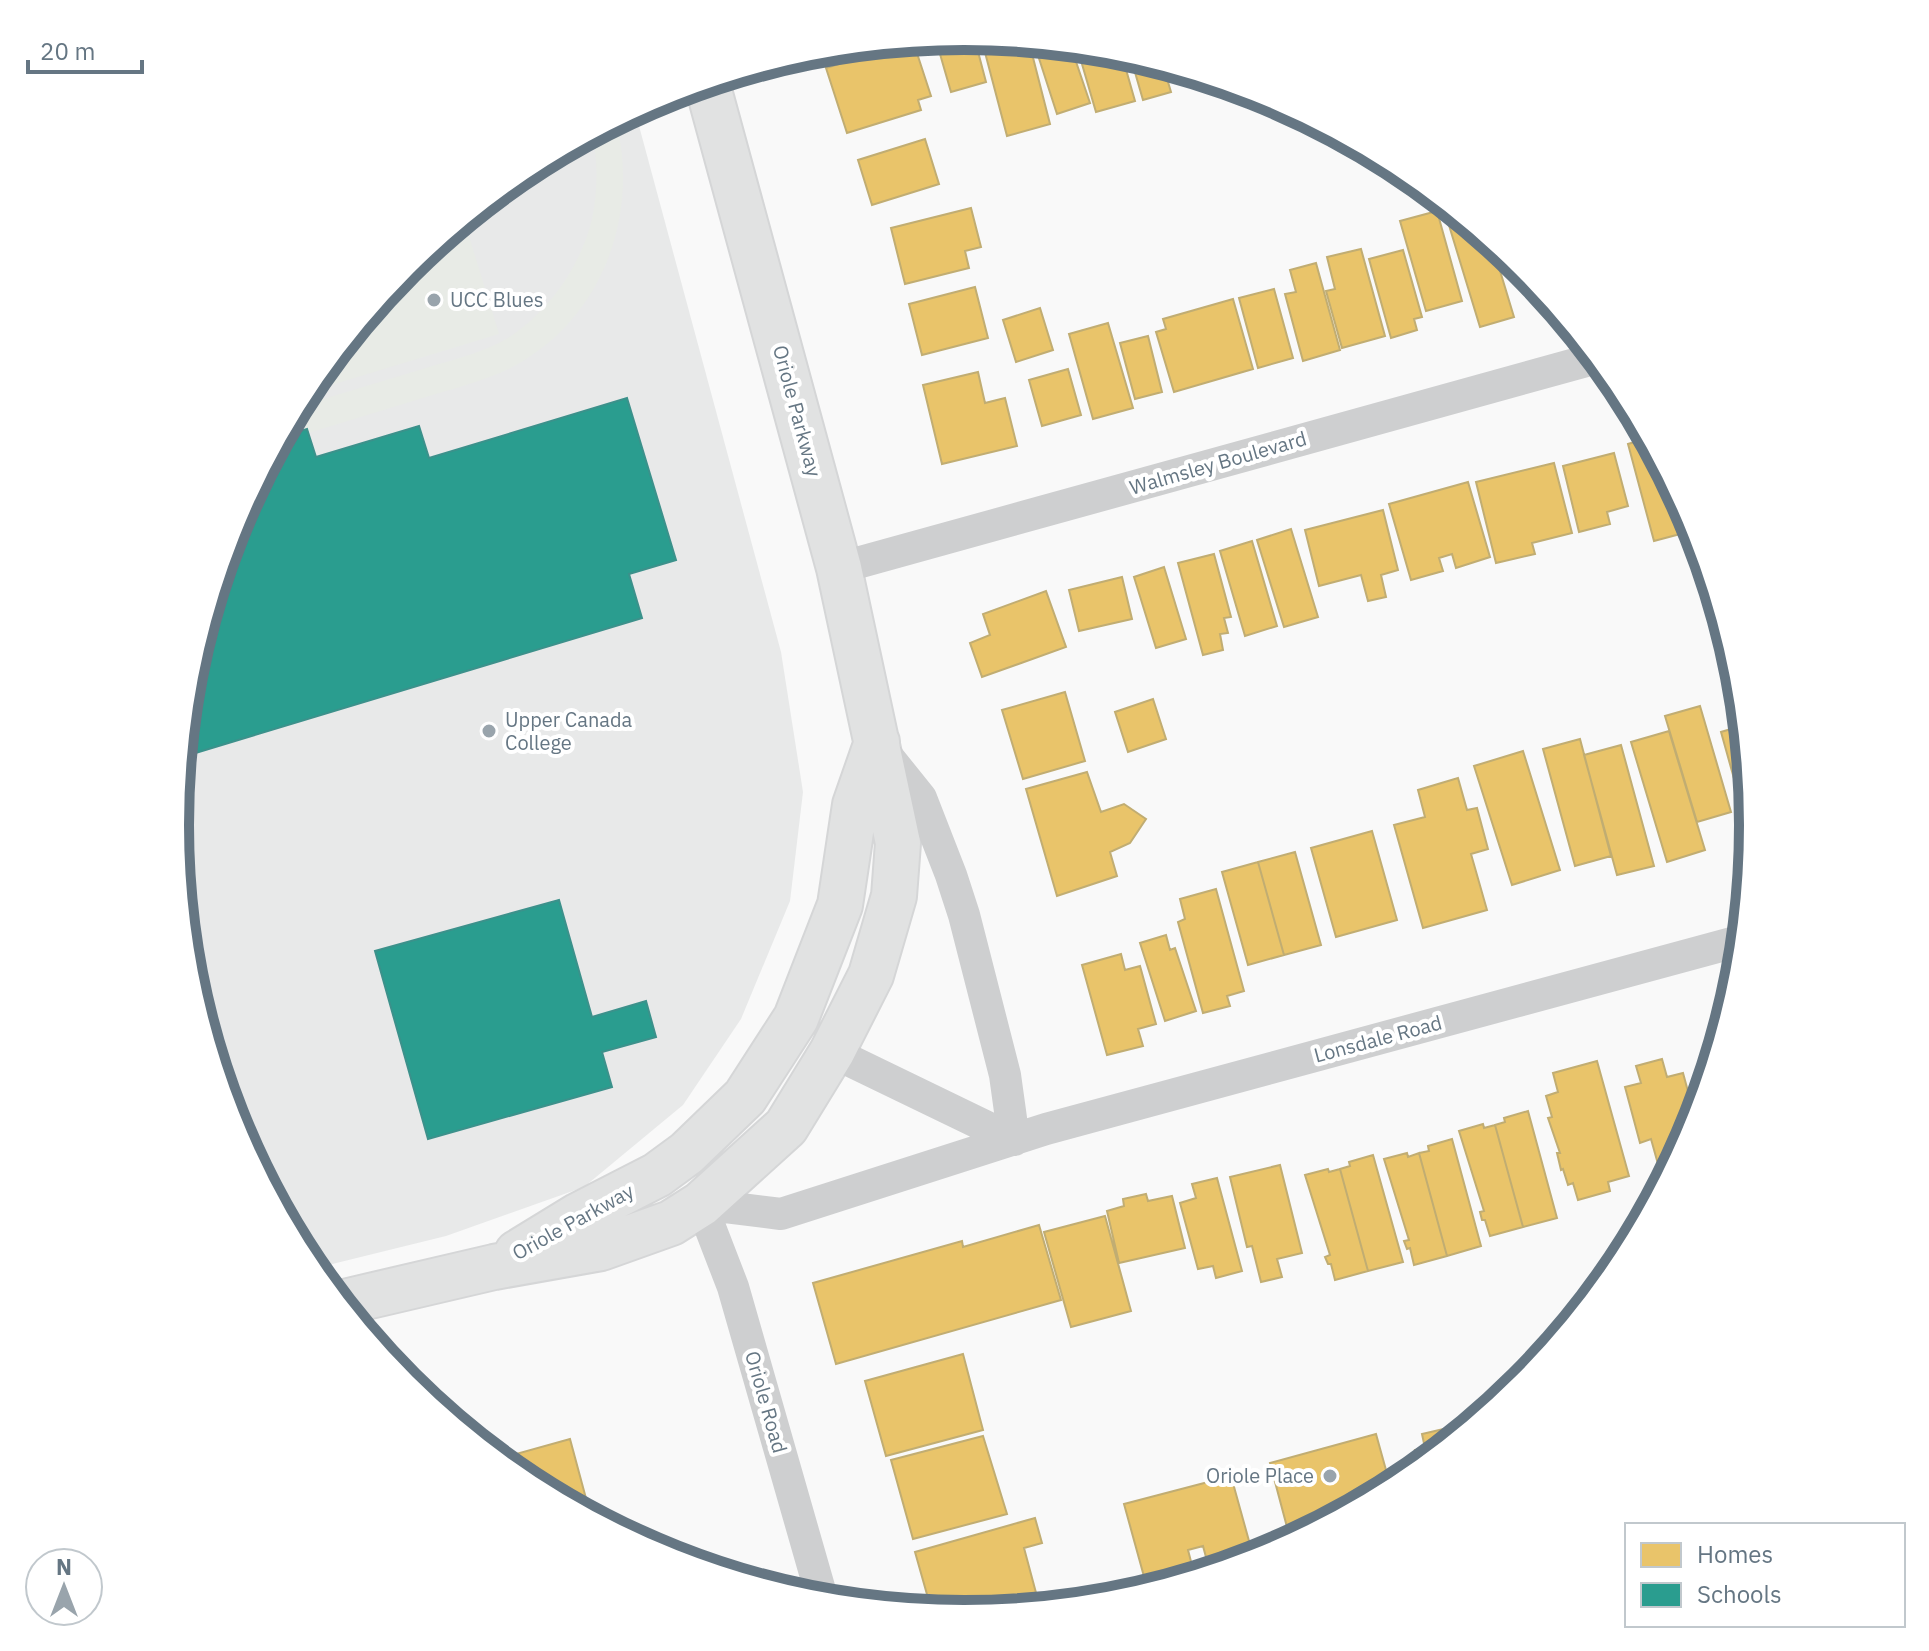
<svg xmlns="http://www.w3.org/2000/svg" width="1929" height="1651" viewBox="0 0 1929 1651" font-family="'IBM Plex Sans',sans-serif">
  <style>
    .built { fill: #e8e9e9 }
    .green { fill: #e8ebe6 }
    .homes { fill: #e9c46a; stroke: #c1ad72; stroke-width: 2 }
    .schools { fill: #2a9d8f; stroke: #3c918b; stroke-width: 2 }
    .lines { fill: none; stroke-linecap: round; stroke-linejoin: round }
    .secondary-casing { stroke: #d5d6d7; stroke-width: 48 }
    .street { stroke: #cecfd0; stroke-width: 32 }
    .secondary { stroke: #e1e2e2; stroke-width: 44 }
    .poi-dot { fill: #99a4ac; stroke: #fff; stroke-width: 3 }
    .labels { text-anchor: middle; stroke-width: 8; stroke-linejoin: round; paint-order: stroke }
    .poi-label { font-size: 20px; fill: #657683; stroke: #fff; text-anchor: start }
    .street-label { font-size: 20px; fill: #657683; stroke: #fff }
    .rim { fill: none; stroke: #657683; stroke-width: 10 }
  </style>
  <rect width="100%" height="100%" fill="#f9f9f9"/>
  <path class="built" d="M635 111 781 652 803 792 790 901 741 1019 683 1105 584 1187 446 1236 312 1269 235 1127 190 979 175 825 190 671 235 523 308 386 407 267 526 169Z"/>
  <path class="green" d="M616 121C639 212 605 311 523 361 494 379 458 387 426 397 377 412 328 427 279 442L297 407C340 394 383 381 426 368 454 359 486 352 511 336 547 312 576 272 589 230 597 206 600 159 591 134Z
    M464 220 499 334 305 393 407 267Z"/>
  <path class="homes" d="M991 39 1029 42 1050 124 1007 136 982 41Z
    M913 41 931 96 918 100 921 110 847 133 826 68Z
    M1034 43 1071 47 1090 103 1057 114Z
    M976 44 986 82 951 92 940 54Z
    M1077 47 1121 52 1135 101 1096 112Z
    M1130 55 1163 65 1171 92 1143 100Z
    M925 139 939 184 872 205 858 160Z
    M971 208 981 247 965 251 969 268 905 284 891 228Z
    M1452 209 1491 241 1514 317 1480 327 1448 222 1455 220Z
    M1437 211 1462 301 1426 311 1400 221Z
    M1361 249 1385 336 1342 348 1326 291 1335 289 1327 257Z
    M1403 250 1422 317 1414 319 1417 330 1391 338 1369 259Z
    M1514 260 1523 268 1540 288 1523 293Z
    M1316 263 1340 350 1303 361 1285 294 1296 292 1290 270Z
    M975 287 988 338 922 355 909 304Z
    M1274 289 1293 358 1258 368 1239 298Z
    M1233 299 1253 369 1174 392 1156 332 1166 329 1163 319Z
    M1040 308 1053 350 1016 362 1003 320Z
    M1108 323 1133 408 1093 419 1069 334Z
    M1148 336 1162 392 1135 399 1120 343Z
    M1068 369 1081 415 1042 426 1029 380Z
    M978 372 985 403 1005 398 1017 446 942 464 923 385Z
    M1648 438 1692 521 1681 524 1684 533 1654 541 1628 444Z
    M1614 453 1628 506 1607 512 1610 524 1579 532 1563 466Z
    M1554 463 1572 533 1532 543 1535 554 1496 563 1476 482Z
    M1468 482 1490 557 1456 568 1452 554 1439 558 1443 571 1411 580 1389 504Z
    M1383 510 1398 570 1381 575 1386 597 1368 601 1361 575 1319 586 1305 530Z
    M1291 529 1318 617 1284 627 1257 540Z
    M1252 541 1277 626 1245 636 1220 551Z
    M1214 554 1231 617 1224 618 1228 633 1220 634 1223 650 1203 655 1178 563Z
    M1164 567 1186 639 1156 648 1134 577Z
    M1122 577 1132 619 1079 631 1069 590Z
    M1046 591 1066 647 982 677 970 643 990 635 983 614Z
    M1065 692 1085 761 1023 779 1002 710Z
    M1153 699 1166 739 1128 752 1115 712Z
    M1700 706 1731 812 1697 822 1665 716Z
    M1744 725 1754 823 1747 825 1721 732Z
    M1669 731 1705 850 1667 862 1631 742Z
    M1580 739 1611 856 1575 866 1543 749Z
    M1621 745 1654 866 1617 875 1584 755Z
    M1523 751 1560 870 1512 885 1474 766Z
    M1087 772 1101 812 1124 804 1146 819 1130 843 1110 852 1117 876 1057 896 1026 789Z
    M1458 778 1467 810 1477 808 1488 849 1471 854 1487 910 1423 928 1394 825 1425 817 1418 790Z
    M1372 831 1397 920 1336 937 1311 848Z
    M1295 852 1321 945 1284 955 1258 862Z
    M1258 862 1284 955 1248 965 1222 872Z
    M1216 889 1244 991 1227 996 1230 1006 1203 1013 1178 922 1185 919 1180 899Z
    M1166 935 1170 950 1175 948 1196 1011 1165 1021 1140 943Z
    M1121 954 1125 970 1140 966 1156 1024 1138 1029 1143 1046 1107 1055 1082 965Z
    M1662 1059 1667 1077 1683 1073 1696 1121 1677 1159 1658 1164 1651 1139 1640 1143 1625 1087 1641 1083 1636 1066Z
    M1597 1061 1629 1176 1608 1182 1610 1191 1578 1200 1573 1183 1568 1185 1563 1169 1561 1170 1557 1153H1560L1548 1118 1552 1117 1546 1096 1558 1092 1553 1073Z
    M1528 1111 1557 1218 1523 1227 1495 1125 1505 1122 1504 1118Z
    M1483 1124 1484 1128 1495 1125 1523 1227 1490 1236 1485 1220H1482L1480 1212 1484 1211 1459 1131Z
    M1452 1139 1481 1246 1447 1256 1419 1153 1429 1151 1428 1146Z
    M1407 1153 1408 1157 1419 1153 1447 1256 1414 1265 1410 1248 1407 1249 1404 1241 1409 1240 1384 1159Z
    M1373 1155 1403 1262 1368 1271 1340 1169 1350 1166 1349 1162Z
    M1280 1165 1302 1253 1277 1259 1282 1277 1261 1282 1252 1246 1247 1247 1230 1177Z
    M1328 1169 1329 1172 1340 1169 1368 1271 1335 1280 1331 1264H1328L1325 1257 1330 1255 1305 1175Z
    M1217 1178 1242 1271 1216 1278 1213 1266 1198 1269 1180 1203 1196 1198 1192 1184Z
    M1146 1194 1148 1201 1172 1196 1185 1248 1119 1263 1107 1211 1124 1206 1123 1199Z
    M1105 1216 1131 1311 1071 1327 1044 1232Z
    M1039 1225 1061 1300 836 1364 813 1283 962 1241 963 1247Z
    M963 1354 983 1430 886 1456 865 1381Z
    M1465 1424 1466 1430 1420 1468 1415 1450 1425 1448 1422 1434Z
    M1376 1434 1391 1488 1350 1510 1348 1504 1333 1508 1336 1518 1291 1542 1270 1463Z
    M983 1436 1007 1514 913 1539 891 1460Z
    M570 1439 591 1517 526 1482 498 1459Z
    M1231 1476 1254 1559 1210 1572 1203 1546 1188 1550 1195 1577 1148 1591 1124 1504Z
    M1035 1518 1042 1543 1024 1548 1039 1604 1058 1599 1060 1606 964 1615 932 1612 915 1552Z"/>
  <path class="schools" d="M627 398 676 560 629 574 642 618 182 757 190 671 235 523 281 437 307 429 316 457 419 426 429 458Z
    M559 900 592 1017 646 1001 656 1037 602 1052 612 1087 428 1139 375 951Z"/>
  <g class="lines">
    <defs>
      <path id="secondary" d="M517 1253 579 1215 657 1175 687 1153 745 1097 796 1018 840 905 855 805 877 742
        M340 1303 494 1267 601 1248 671 1223 701 1204 786 1127 832 1052 871 975 894 896 898 843 839 568 707 83"/>
    </defs>
    <use href="#secondary" class="secondary-casing"/>
    <path class="street" d="M839 568 1597 358
      M880 747 921 798 951 875 964 915 1005 1075 1014 1140
      M832 1052 1014 1140
      M823 1601 733 1287 701 1204 781 1214 1046 1129 1743 940"/>
    <use href="#secondary" class="secondary"/>
  </g>
  <g class="poi-dot">
    <circle cx="434" cy="300" r="8"/>
    <circle cx="489" cy="731" r="8"/>
    <circle cx="1330" cy="1476" r="8"/>
  </g>
  <g class="labels">
    <g class="poi-label">
      <text x="450" y="307">UCC Blues</text>
      <text x="505" y="727">Upper Canada<tspan x="505" dy="23">College</tspan></text>
      <text x="1314" y="1483" text-anchor="end">Oriole Place</text>
    </g>
    <g class="street-label">
      <text transform="translate(797 411) rotate(75)" y="7">Oriole Parkway</text>
      <text transform="translate(1218 463) rotate(-16)" y="7">Walmsley Boulevard</text>
      <text transform="translate(1378 1039) rotate(-15)" y="7">Lonsdale Road</text>
      <text transform="translate(573 1222) rotate(-29)" y="7">Oriole Parkway</text>
      <text transform="translate(766 1402) rotate(74)" y="7">Oriole Road</text>
    </g>
  </g>
  <path d="M0 0H1929V1651H0ZM189 825a775 775 0 1 1 1550 0a775 775 0 1 1-1550 0Z" fill="#fff" fill-rule="evenodd"/>
  <path class="rim" d="M189 825a775 775 0 1 1 1550 0a775 775 0 1 1-1550 0Z"/>
  <rect x="1625" y="1523" width="280" height="104" fill="#ffffff" stroke="#c1c8cd" stroke-width="2"/>
  <rect x="1641" y="1543" width="40" height="24" fill="#e9c46a" stroke="#c1c8cd" stroke-width="2"/>
  <text x="1697" y="1563" font-size="24" fill="#657683">Homes</text>
  <rect x="1641" y="1583" width="40" height="24" fill="#2a9d8f" stroke="#c1c8cd" stroke-width="2"/>
  <text x="1697" y="1603" font-size="24" fill="#657683">Schools</text>
  <g transform="translate(64 1587)"><circle r="38" fill="#ffffff" stroke="#c1c8cd" stroke-width="2"/>
  <path d="M0-6L14 30L0 20L-14 30Z" fill="#99a4ac"/>
  <text y="-12" font-size="22" font-weight="bold" text-anchor="middle" fill="#657683">N</text>
  </g>
  <path d="M28 60v12h114v-12" fill="none" stroke="#657683" stroke-width="4"/>
  <text x="40" y="60" font-size="24" fill="#657683" stroke="#ffffff" stroke-width="6" paint-order="stroke">20 m</text>
</svg>
